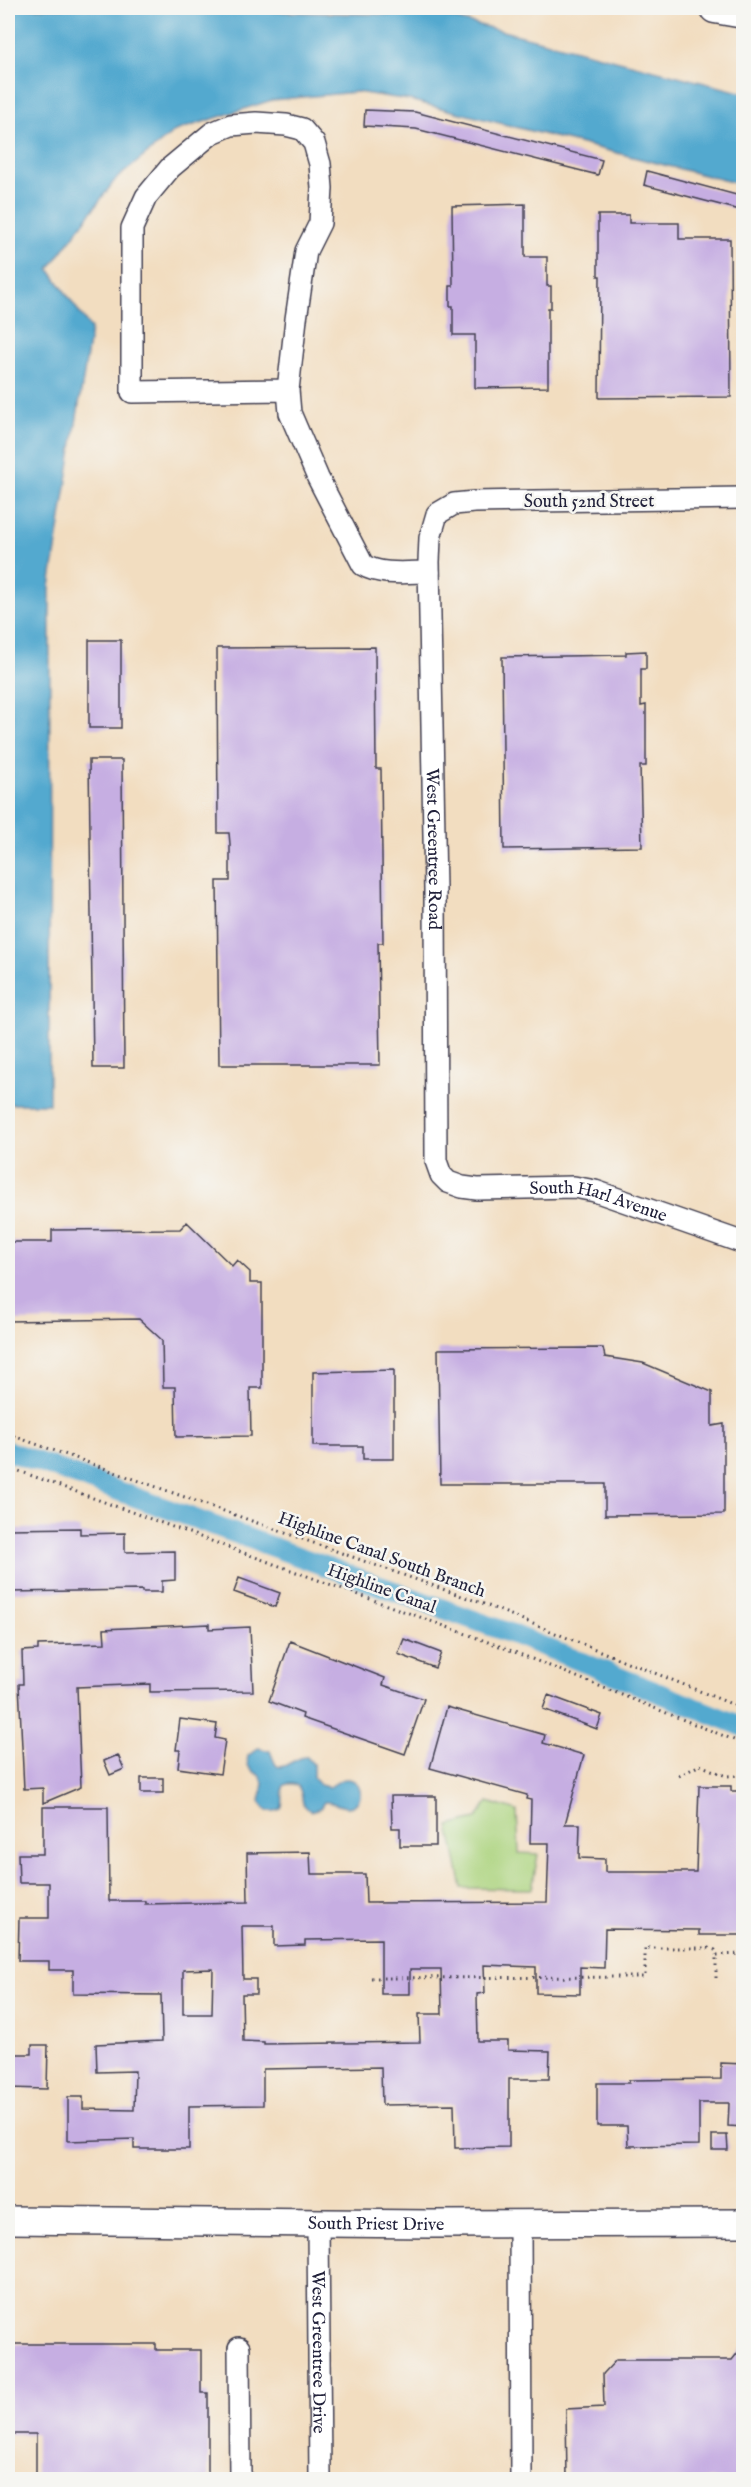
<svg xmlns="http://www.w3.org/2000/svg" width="751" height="2487" viewBox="0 0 751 2487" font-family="'IM FELL English',serif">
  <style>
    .green { fill: #abd37d; stroke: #667a5c; stroke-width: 1.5 }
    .water { fill: #52a9cf; stroke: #3a6685; stroke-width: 1.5 }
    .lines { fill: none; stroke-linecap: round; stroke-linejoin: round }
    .canal { stroke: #52a9cf; stroke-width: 20 }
    .building { fill: #c6aee2; fill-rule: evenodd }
    .minor-casing { stroke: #413e4f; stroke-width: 24 }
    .major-casing { stroke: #413e4f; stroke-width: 30 }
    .highway-casing { stroke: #413e4f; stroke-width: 33 }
    .path { stroke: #413e4f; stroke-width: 3; stroke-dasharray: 1.5 4.5; stroke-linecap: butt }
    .minor { stroke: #fff; stroke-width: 21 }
    .major { stroke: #fff; stroke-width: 27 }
    .highway { stroke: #fff; stroke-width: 30 }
    .labels { text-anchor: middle; stroke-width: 5; stroke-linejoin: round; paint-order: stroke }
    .street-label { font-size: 18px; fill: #22223b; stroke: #f6f6f2 }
  </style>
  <rect width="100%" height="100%" fill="#f6f6f2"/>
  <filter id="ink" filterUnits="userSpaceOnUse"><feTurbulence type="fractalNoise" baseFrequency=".0167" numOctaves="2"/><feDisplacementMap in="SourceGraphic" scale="12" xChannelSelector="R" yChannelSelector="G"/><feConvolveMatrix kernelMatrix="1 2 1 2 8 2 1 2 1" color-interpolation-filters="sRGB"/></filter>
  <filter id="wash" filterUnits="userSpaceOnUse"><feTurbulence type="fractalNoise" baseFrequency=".008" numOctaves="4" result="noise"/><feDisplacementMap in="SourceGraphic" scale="24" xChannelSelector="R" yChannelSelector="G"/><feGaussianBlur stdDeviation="1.35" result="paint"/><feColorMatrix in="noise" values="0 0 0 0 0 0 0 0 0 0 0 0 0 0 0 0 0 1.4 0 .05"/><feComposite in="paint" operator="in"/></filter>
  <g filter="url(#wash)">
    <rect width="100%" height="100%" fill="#f2ddc0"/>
    <path class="green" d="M488 1802 517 1811 519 1853 538 1854 532 1889 462 1888 449 1826 476 1819Z"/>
    <path class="water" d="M8 8H130L444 16 744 93 743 185 409 100 356 92 272 100 175 131 115 180 49 269 91 329 50 587 49 1104H8Z
      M258 1748 270 1751C272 1755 274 1763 277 1766 285 1770 296 1756 307 1757L313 1764V1777L320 1785 329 1787C334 1785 340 1779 346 1779 361 1778 366 1800 352 1806 343 1810 334 1801 324 1802L320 1808 310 1811 303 1804C301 1791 301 1780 284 1785 279 1797 291 1814 267 1811L260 1802 263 1783 261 1777C253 1770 245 1769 248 1756Z"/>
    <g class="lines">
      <path class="canal" d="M8 1451 507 1632 744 1727"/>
    </g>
    <g id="blocks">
      <path class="building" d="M365 110 415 112 602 160 598 175 416 129 364 126Z
        M647 171 744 197 740 210 644 185Z
        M525 204V257H547V286H551V308H548V387L475 388V335H453V306H450V286H453L452 206Z
        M598 215H629V223H679V239H730L731 397 599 398 600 276H598Z
        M89 640H121V728H89Z
        M375 647 376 769H381L383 943H378L380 1065H219L217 881H230V844L229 833H218L217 648Z
        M646 651V669H641V706L646 705V766H640L642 847 504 849 502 657 626 655V652Z
        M89 760H122L124 1068H93Z
        M187 1222 232 1266 237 1260 250 1272V1283H262V1388H250L251 1436 176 1437 175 1387H163L162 1340 139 1319 8 1321V1242H52V1230L180 1229Z
        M603 1348 605 1357 643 1363 712 1392V1426L724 1424V1514L605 1515V1484H440L438 1349Z
        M394 1370V1459H363V1446H313V1372Z
        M80 1528V1534L125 1533V1552L175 1551V1580L162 1581V1592H142V1590L8 1592V1529Z
        M239 1578 280 1593 275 1607 234 1592Z
        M209 1624V1629L250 1627 253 1691 150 1692V1684L77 1687 81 1787 43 1803V1788L24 1789 19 1684H23L22 1651 38 1650V1645L105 1643 104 1629Z
        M404 1639 441 1653 435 1668 398 1654Z
        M290 1641 385 1678 383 1685 424 1699 405 1754 302 1718 303 1714 269 1701Z
        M548 1695 602 1715 597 1729 543 1709Z
        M447 1707 545 1735 543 1743 584 1755 565 1824H580L579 1858 605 1859V1872H696L699 1786H731V1791H744V1935H699V1930L605 1929 604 1968 580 1967V1994L536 1993V1967L484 1965 485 1993 477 1994 478 2041H508V2050L550 2051 549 2079H509V2147L455 2148 454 2104 382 2105 381 2067 263 2069V2105L189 2106V2149H134V2139L68 2141V2097H83V2109L134 2110 135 2071 97 2072 96 2044 162 2041 161 1995 73 1994V1970H49V1961H18L19 1918H49V1883H19L18 1854H43V1807H108L109 1901H145V1904L248 1902 247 1853 310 1852 311 1874H365L366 1903 547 1902 549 1843H530L531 1800 526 1799 527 1795 430 1768ZM242 1926H274V1946L305 1945V1940L381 1939V1994H410V1969H441L442 2014H419L420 2042 264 2044V2042L243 2041 242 1994H256V1979H243ZM213 1969 212 2014H183V1970Z
        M180 1719 217 1724 215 1738 225 1740 220 1774 178 1768 180 1750H176Z
        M118 1755 124 1769 110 1775 104 1761Z
        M141 1778H163V1793H141Z
        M391 1796H436V1846H400V1828H392Z
        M32 2045H48L47 2089 8 2088V2054H32Z
        M721 2063 744 2064V2127L728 2126 729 2103H699V2145L628 2146 627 2126H597V2083H629V2080L721 2079Z
        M712 2135H727L728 2150H712Z
        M8 2344H156V2350H201V2393H208V2480H36V2434H8Z
        M744 2345V2480H567L566 2409 604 2407 603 2374 616 2360H732Z"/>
    </g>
  </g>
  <g filter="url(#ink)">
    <use href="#blocks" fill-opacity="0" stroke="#413e4f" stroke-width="1.5"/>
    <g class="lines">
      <defs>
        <g id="minor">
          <path d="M288 390 132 392V228L146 197 170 168 212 133 231 125 256 123 286 125 302 129 314 143 320 164 322 188 320 223 306 251 296 319 288 390 290 413 318 478 363 565C381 576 409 572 429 572"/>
          <path id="s1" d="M744 498 474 502 454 504 437 514 430 538 429 562 435 890 436 1161 441 1175 448 1182 462 1187 477 1189 574 1187 595 1191 744 1243"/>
          <path id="s2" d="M318 2223 320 2480"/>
          <path d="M520 2224 521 2480"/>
          <path d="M239 2348 240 2480"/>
        </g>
        <g id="major">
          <path id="s3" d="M8 2220 431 2224 744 2223"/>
        </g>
        <path id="highway" d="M715 8 744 13"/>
      </defs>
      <use href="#minor" class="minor-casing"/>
      <use href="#major" class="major-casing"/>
      <use href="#highway" class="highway-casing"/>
      <path class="path" d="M8 1434 476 1601 744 1709
        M8 1467 502 1647 744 1744
        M679 1776 700 1765 726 1776 744 1775
        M371 1978 645 1977V1948H708L715 1950 716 1955
        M716 1978V1955L744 1954"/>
      <use href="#minor" class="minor"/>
      <use href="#major" class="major"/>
      <use href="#highway" class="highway"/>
    </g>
  </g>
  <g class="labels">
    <g class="street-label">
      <text x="589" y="507">South 52nd Street</text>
      <text dy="6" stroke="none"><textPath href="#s1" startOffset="646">West Greentree Road</textPath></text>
      <text dy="6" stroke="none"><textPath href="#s1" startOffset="1136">South Harl Avenue</textPath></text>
      <text transform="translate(382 1554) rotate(20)" y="6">Highline Canal South Branch</text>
      <text transform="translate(382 1588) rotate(20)" y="6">Highline Canal</text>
      <text dy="6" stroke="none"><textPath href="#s3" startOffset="368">South Priest Drive</textPath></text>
      <text dy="6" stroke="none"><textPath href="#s2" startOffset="129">West Greentree Drive</textPath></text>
    </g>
  </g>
  <rect width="751" height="2487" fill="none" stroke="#f6f6f2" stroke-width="30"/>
</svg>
